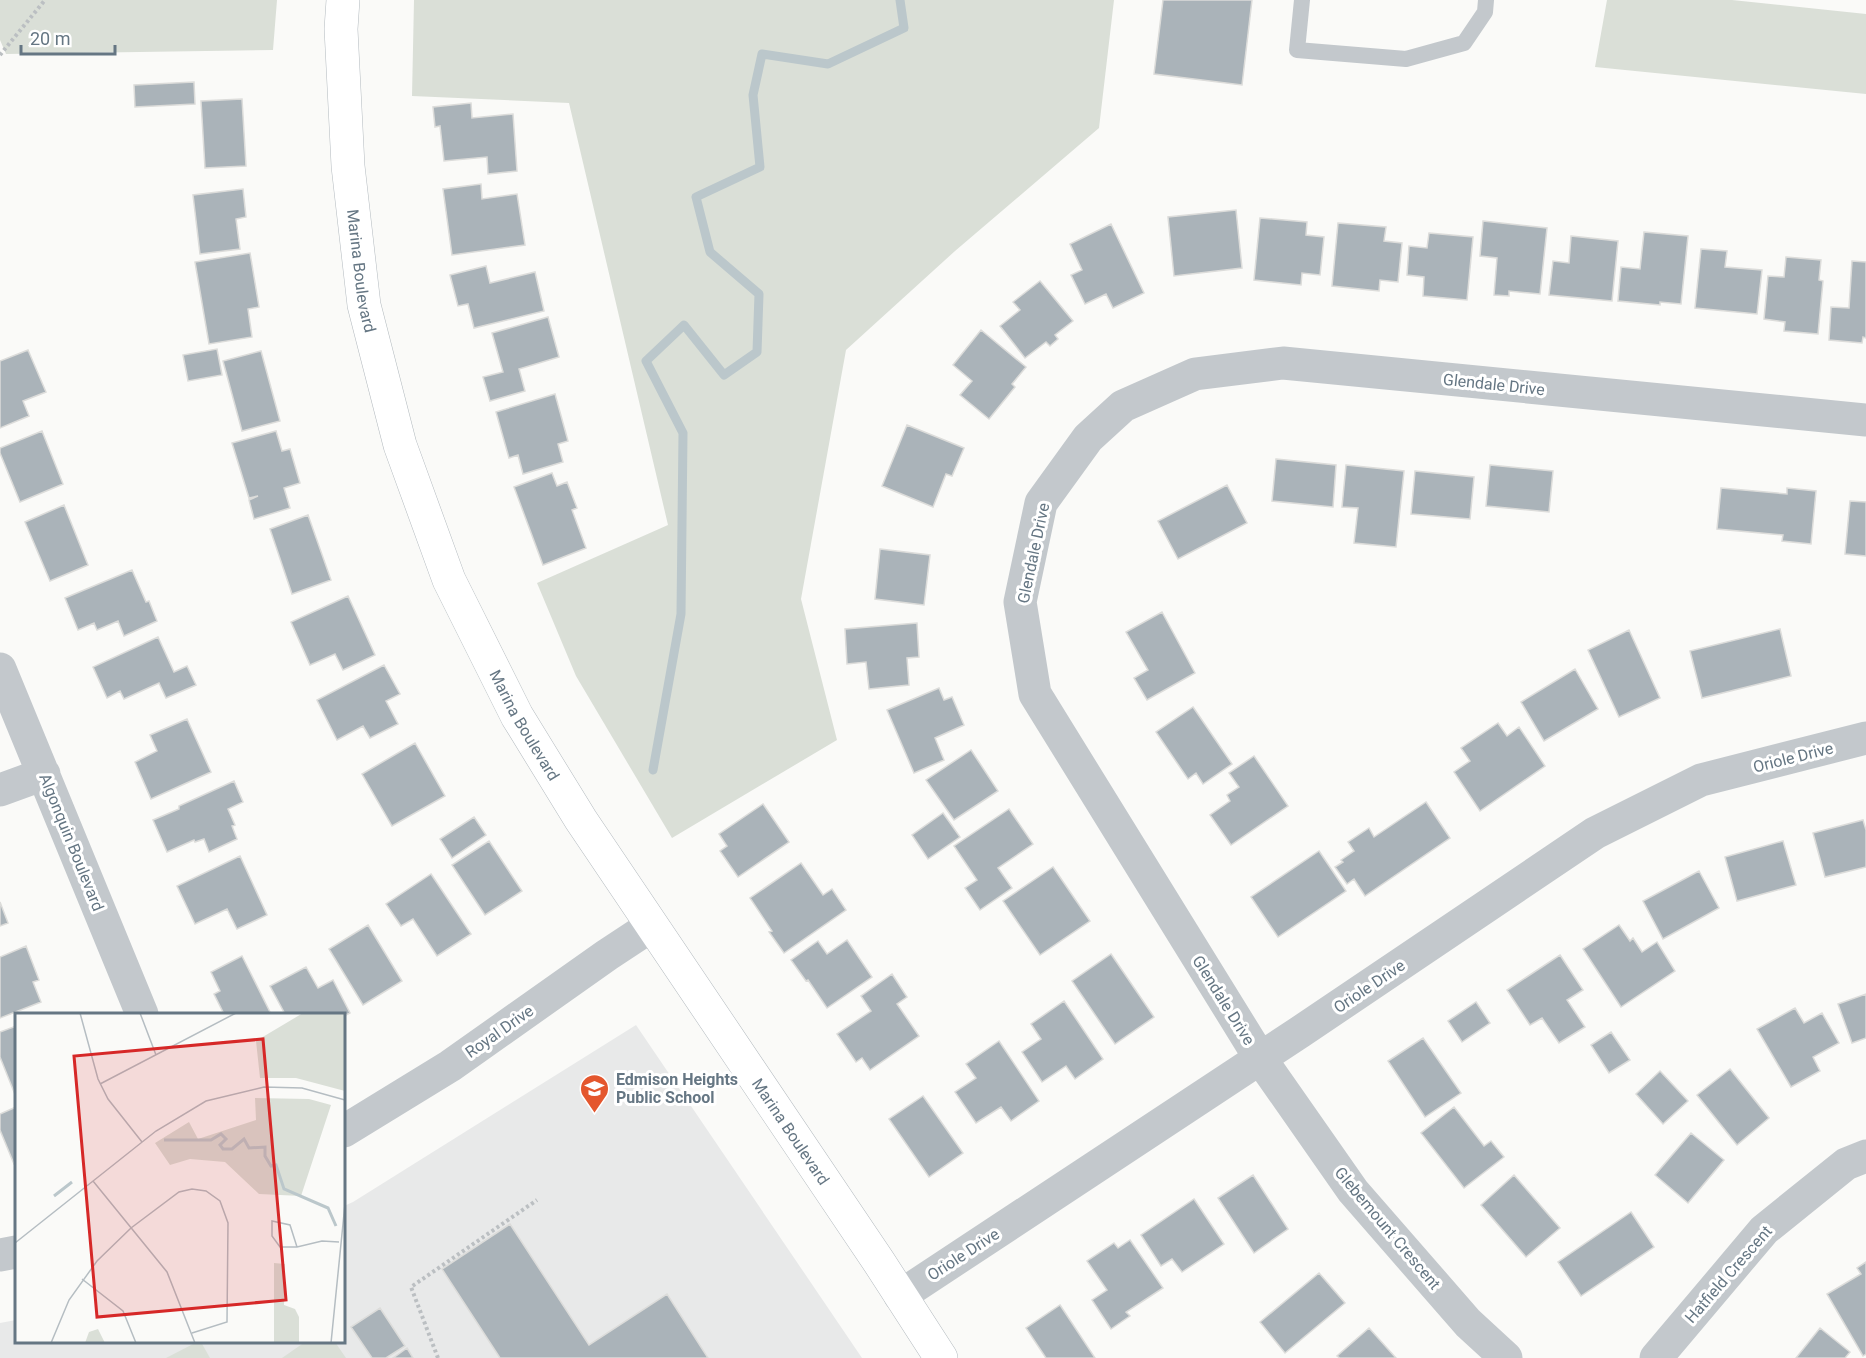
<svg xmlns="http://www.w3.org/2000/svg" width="1866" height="1358" viewBox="0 0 1866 1358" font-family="Roboto,sans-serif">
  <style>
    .built { fill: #e8e9e9 }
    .green { fill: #dadfd7 }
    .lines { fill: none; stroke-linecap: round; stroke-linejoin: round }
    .stream { stroke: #bbc7cb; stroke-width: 9 }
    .building { fill: #aab3b9; stroke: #dcdcda; stroke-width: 1.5 }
    .secondary-casing { stroke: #b3babf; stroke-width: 34 }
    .path { stroke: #bbbfc2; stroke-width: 4; stroke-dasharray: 3 3; stroke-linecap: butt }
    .lane { stroke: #c3c8cc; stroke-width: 16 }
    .street { stroke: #c3c8cc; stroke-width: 33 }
    .secondary { stroke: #fff; stroke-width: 33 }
    .labels { text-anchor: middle; stroke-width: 6; stroke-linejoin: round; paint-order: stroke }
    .street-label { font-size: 16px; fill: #657683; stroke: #fff }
    .poi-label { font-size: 16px; font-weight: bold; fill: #657683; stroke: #fff; text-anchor: start }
    .inset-river { fill: none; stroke: #bbc7cb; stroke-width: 3 }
    .inset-road { fill: none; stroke: #b5bdc2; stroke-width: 1.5 }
    .view { fill: #d62828; fill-opacity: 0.15; stroke: #d62828; stroke-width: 3 }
    .inset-edge { fill: none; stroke: #657683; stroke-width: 3 }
  </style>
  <rect width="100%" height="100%" fill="#fafaf8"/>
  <path class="built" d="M636 1025 862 1358H0V1323L16 1320V1342H344V1206L353 1202Z"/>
  <path class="green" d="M0 0H277L273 50 6 54 0 40Z
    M414 0H1114L1099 128 955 251 846 350 801 599 837 740 672 838 576 676 537 583 668 525 569 103 412 96Z
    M1607 0H1732L1866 14V94L1595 67Z
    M197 1342H201L210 1358H166Z
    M305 1342H335L346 1358H282Z"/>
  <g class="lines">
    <path class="stream" d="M653 770 681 614 683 433 646 361 684 325 724 375 757 352 759 294 710 252 696 197 760 167 753 95 762 54 828 64 904 28 900 0"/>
  </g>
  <path class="building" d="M1163 0H1252L1242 85 1154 74Z
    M194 82 195 104 135 107 134 85Z
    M242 99 246 166 205 168 201 101Z
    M471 103 472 118 513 114 517 171 488 174 487 157 444 161 440 126 435 127 433 107Z
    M481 184 482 199 517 194 525 245 452 255 443 189Z
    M243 189 246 217 236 219 240 249 200 254 193 195Z
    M1236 210 1242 268 1174 276 1168 217Z
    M1260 218 1307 222 1306 235 1324 237 1320 275 1302 273 1301 285 1254 280Z
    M1483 221 1547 228 1540 294 1509 291V296L1494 295 1497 258 1480 256Z
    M1338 223 1386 227 1384 241 1402 243 1398 282 1380 280 1379 291 1332 286Z
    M1111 224 1144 293 1113 308 1106 294 1085 304 1071 275 1082 270 1070 244Z
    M1644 232 1688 236 1681 304 1660 302V305L1618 301 1621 267 1640 269Z
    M1429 233 1473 237 1467 300 1423 296 1424 277 1407 275 1409 246 1427 248Z
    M1571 236 1618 241 1612 301 1549 295 1553 261 1569 263Z
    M1701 249 1727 251 1725 267 1762 270 1757 314 1695 308Z
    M250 253 259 307 248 309 252 337 209 344 195 262Z
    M1786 257 1821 260 1819 280 1823 281 1818 334 1784 331 1785 322 1764 319 1768 276 1784 277Z
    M1852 261 1866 262V338L1863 337 1862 343 1829 340 1831 307 1849 308Z
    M486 266 490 283 535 272 544 311 474 328 468 304 458 306 450 275Z
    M1040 281 1073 321 1055 335 1058 339 1050 346 1046 342 1025 358 1000 326 1020 310 1013 302Z
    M548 317 559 357 519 369 525 391 490 401 483 377 503 372 492 333Z
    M981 330 1026 367 1012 384 1015 387 989 419 960 395 972 381 953 365Z
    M217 349 222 375 188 381 183 355Z
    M28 350 46 392 23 401 29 416 0 428V361Z
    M261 351 280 421 242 431 223 361Z
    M555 394 568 441 558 444 563 462 523 474 518 455 509 458 496 412Z
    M907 425 964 448 952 476 946 474 933 507 882 486Z
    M42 431 63 484 20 502 0 453V448Z
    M276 431 282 451 290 449 300 483 284 488 290 508 254 519 249 500 258 496 249 498 232 443Z
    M1276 459 1336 465 1333 507 1272 501Z
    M1346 465 1404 471 1396 547 1354 543 1358 508 1342 507Z
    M1490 465 1553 471 1549 512 1486 506Z
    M1415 471 1474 477 1470 519 1411 514Z
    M552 473 557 486 567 482 577 508 572 510 586 548 543 565 514 487Z
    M1227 485 1247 523 1178 559 1158 521Z
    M1721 488 1787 494V488L1816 491 1811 544 1782 541 1783 535 1717 529Z
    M1850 501 1866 502V556L1845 554Z
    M64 505 88 565 50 581 25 522Z
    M308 515 331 580 292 594 270 529Z
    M880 549 930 555 924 605 875 599Z
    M132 570 146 602 149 601 157 621 124 636 118 621 97 630 94 623 78 630 65 598Z
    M348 596 375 655 343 670 335 654 310 665 291 622Z
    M1162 612 1195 673 1147 700 1134 678 1148 670 1126 632Z
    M917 623 919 657 907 658 909 685 869 689 866 662 847 664 845 629Z
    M1780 629 1791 676 1702 698 1690 651Z
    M1629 630 1660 698 1619 717 1588 650Z
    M158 637 174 672 187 666 196 685 166 698 159 683 124 699 120 691 107 698 93 667Z
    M384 665 400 694 386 701 398 724 370 738 363 726 337 740 317 700Z
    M1575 669 1598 709 1544 741 1521 702Z
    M939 688 944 700 952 697 964 725 935 738 944 760 914 773 887 710Z
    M1193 707 1232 764 1203 784 1196 773 1188 779 1156 732Z
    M187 719 211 772 151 799 135 762 157 751 150 735Z
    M1498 723 1507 736 1519 727 1545 766 1480 811 1454 772 1470 761 1461 748Z
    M415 743 445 796 392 826 362 774Z
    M971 750 998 791 954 820 926 780Z
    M1254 756 1288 806 1231 845 1210 815 1230 801 1227 795 1239 787 1229 773Z
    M234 781 243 802 228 809 235 825 232 826 237 839 209 852 204 839 195 842 194 840 167 852 153 820 179 809V806Z
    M1426 802 1450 838 1365 896 1354 879 1347 884 1335 867 1343 862 1341 860 1354 851 1348 842 1369 828 1374 837Z
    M763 804 789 842 738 877 720 851 727 846 719 834Z
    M1009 809 1033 844 998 868 1012 888 980 910 965 888 977 880 954 846Z
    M943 813 960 837 928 859 912 835Z
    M474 817 486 835 452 858 440 839Z
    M1863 820 1866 830V867L1825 877 1813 833Z
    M489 841 522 891 485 915 452 865Z
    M1783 841 1796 885 1737 901 1725 857Z
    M1319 851 1346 891 1278 937 1251 897Z
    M240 856 267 915 237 929 227 909 195 924 177 886Z
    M801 863 823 895 832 889 846 910 784 953 769 932 772 931 750 898Z
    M1053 867 1090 921 1040 955 1003 901Z
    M1699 871 1719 908 1663 939 1643 901Z
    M431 874 471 934 437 956 413 919 401 926 386 904Z
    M0 902 8 923 0 926Z
    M368 925 402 981 363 1005 329 949Z
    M1619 925 1630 941 1633 938 1642 952 1657 942 1675 971 1621 1007 1583 949Z
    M847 940 872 977 827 1008 808 980 806 981 791 960 818 941 827 954Z
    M26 946 39 980 33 982 41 1002 0 1018V957Z
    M1111 954 1154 1017 1115 1044 1072 981Z
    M1560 955 1583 990 1567 1000 1585 1027 1559 1043 1542 1018 1530 1025 1507 990Z
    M242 956 271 1014H224L214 994 220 991 211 972Z
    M306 967 318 988 333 980 350 1013 344 1016V1014H285L270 986Z
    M892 974 907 997 897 1004 919 1036 870 1070 862 1058 856 1062 837 1034 871 1011 861 996Z
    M1866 994V1038L1852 1043 1838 1004Z
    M1064 1001 1103 1059 1075 1079 1066 1066 1042 1082 1022 1052 1041 1039 1031 1024Z
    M1476 1002 1490 1023 1462 1042 1448 1021Z
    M1795 1008 1804 1023 1822 1013 1839 1043 1813 1057 1820 1071 1791 1087 1757 1029Z
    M16 1026V1097L0 1057V1032Z
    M1611 1032 1630 1060 1609 1073 1591 1045Z
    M1423 1038 1461 1093 1425 1117 1388 1061Z
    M999 1041 1039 1101 1011 1121 1001 1107 976 1123 955 1092 976 1078 966 1064Z
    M1730 1069 1769 1118 1737 1145 1697 1095Z
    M1660 1071 1688 1101 1663 1124 1636 1094Z
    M923 1096 963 1153 929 1177 889 1119Z
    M16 1107V1163L14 1164 0 1130V1114Z
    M1454 1107 1484 1146 1491 1141 1504 1157 1464 1188 1421 1133Z
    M1691 1133 1724 1160 1688 1203 1655 1175Z
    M1253 1175 1288 1229 1254 1253 1218 1198Z
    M1514 1175 1560 1228 1526 1257 1481 1205Z
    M1194 1199 1224 1244 1182 1272 1172 1259 1161 1266 1141 1235Z
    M1631 1212 1654 1247 1581 1296 1558 1262Z
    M510 1224 589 1345 667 1294 708 1358H500L442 1269Z
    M1130 1240 1163 1288 1126 1312 1130 1316 1111 1329 1092 1300 1107 1290 1087 1261 1114 1243 1118 1248Z
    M1866 1262V1354L1863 1356 1827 1294 1861 1274 1857 1268Z
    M1319 1273 1345 1303 1285 1353 1260 1322Z
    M1060 1305 1095 1358H1046L1026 1328Z
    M380 1308 405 1346 386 1358H372L351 1327Z
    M1369 1328 1396 1358H1340L1337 1356Z
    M1820 1328 1850 1352 1845 1358H1796Z
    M407 1348 413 1358H393Z"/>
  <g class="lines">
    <defs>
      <g id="secondary">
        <path id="s1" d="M343 0 341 29 348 166 364 305 400 445 449 580 517 716 581 820 879 1262 941 1358"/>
      </g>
    </defs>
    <use href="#secondary" class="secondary-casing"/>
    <path class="path" d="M0 55 45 0
      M438 1358 411 1287 537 1200"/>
    <path class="lane" d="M1302 0 1297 50 1406 59 1464 43 1485 12 1486 0"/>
    <path class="street" d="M0 669 142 1014
      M0 790 44 774
      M344 1131 450 1066 607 955 651 926
      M0 1255 16 1252
      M900 1296 1300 1032 1595 833 1701 780 1866 738
      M1506 1358 1468 1323 1353 1191 1260 1058 1035 694 1020 602 1041 503 1088 438 1123 406 1195 374 1283 363 1866 420
      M1656 1358 1764 1230 1846 1164 1866 1156"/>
    <use href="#secondary" class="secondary"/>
  </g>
  <defs>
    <symbol id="school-pin" viewBox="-11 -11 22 30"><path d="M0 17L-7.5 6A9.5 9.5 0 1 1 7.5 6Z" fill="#e4572e" stroke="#fff"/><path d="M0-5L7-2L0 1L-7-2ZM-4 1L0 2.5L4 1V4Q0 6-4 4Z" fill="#fff"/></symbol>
  </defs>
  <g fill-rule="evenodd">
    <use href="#school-pin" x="578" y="1072" width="33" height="45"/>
  </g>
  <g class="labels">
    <g class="street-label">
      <text dy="6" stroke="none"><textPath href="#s1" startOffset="272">Marina Boulevard</textPath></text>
      <text transform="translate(1494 384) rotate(6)" y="6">Glendale Drive</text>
      <text transform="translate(1033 553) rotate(-78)" y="6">Glendale Drive</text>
      <text dy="6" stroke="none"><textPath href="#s1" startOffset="758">Marina Boulevard</textPath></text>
      <text transform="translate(1793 757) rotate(-14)" y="6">Oriole Drive</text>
      <text transform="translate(72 842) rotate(68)" y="6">Algonquin Boulevard</text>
      <text transform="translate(1369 986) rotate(-34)" y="6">Oriole Drive</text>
      <text transform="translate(1224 1000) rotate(58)" y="6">Glendale Drive</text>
      <text transform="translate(499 1031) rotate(-35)" y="6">Royal Drive</text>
      <text dy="6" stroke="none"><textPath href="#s1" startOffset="1244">Marina Boulevard</textPath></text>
      <text transform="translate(1388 1228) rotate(50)" y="6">Glebemount Crescent</text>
      <text transform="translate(963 1254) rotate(-33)" y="6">Oriole Drive</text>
      <text transform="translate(1728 1274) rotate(-49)" y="6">Hatfield Crescent</text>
    </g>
    <g class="poi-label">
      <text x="616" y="1085">Edmison Heights<tspan x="616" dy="18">Public School</tspan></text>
    </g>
  </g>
  <g transform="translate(15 1013)">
    <rect width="330" height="330" fill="#fafaf8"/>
    <path d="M288 0H330V78L281 65H245L241 28ZM240 85 294 86 316 92 286 183 244 181 210 149 175 146 155 152 140 130 174 109 183 126 241 107ZM259 250 270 251 269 292 280 296 284 304V330H259ZM83 316 90 330H70L74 319Z" fill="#dadfd7"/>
    <path class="inset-river" d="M149 127H196L206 121 211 126 205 132 208 136H217L229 126 234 135 250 134V143L256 153 261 152 269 176 313 195 321 213M39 183 57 169"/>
    <path class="inset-road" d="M65 0 83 66 93 86 127 129M125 0 141 42M85 71 221 0M78 168 152 259 180 330M0 230 141 118 191 88 249 74 287 75 330 87M282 234 275 212 257 208V223L265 234H282L307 228 324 229M67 266 108 298 121 330M36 330 54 287 82 248 116 215 164 179 177 176 191 178 205 188 213 210 212 309 177 320M316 330 330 191"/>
    <path class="view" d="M248 26 271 287 82 304 59 43Z"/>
    <rect width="330" height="330" class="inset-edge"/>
  </g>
  <path d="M21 45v9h94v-9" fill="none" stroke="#657683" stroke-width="3"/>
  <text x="30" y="45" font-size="18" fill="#657683" stroke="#ffffff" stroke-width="4.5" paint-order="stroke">20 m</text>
</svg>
